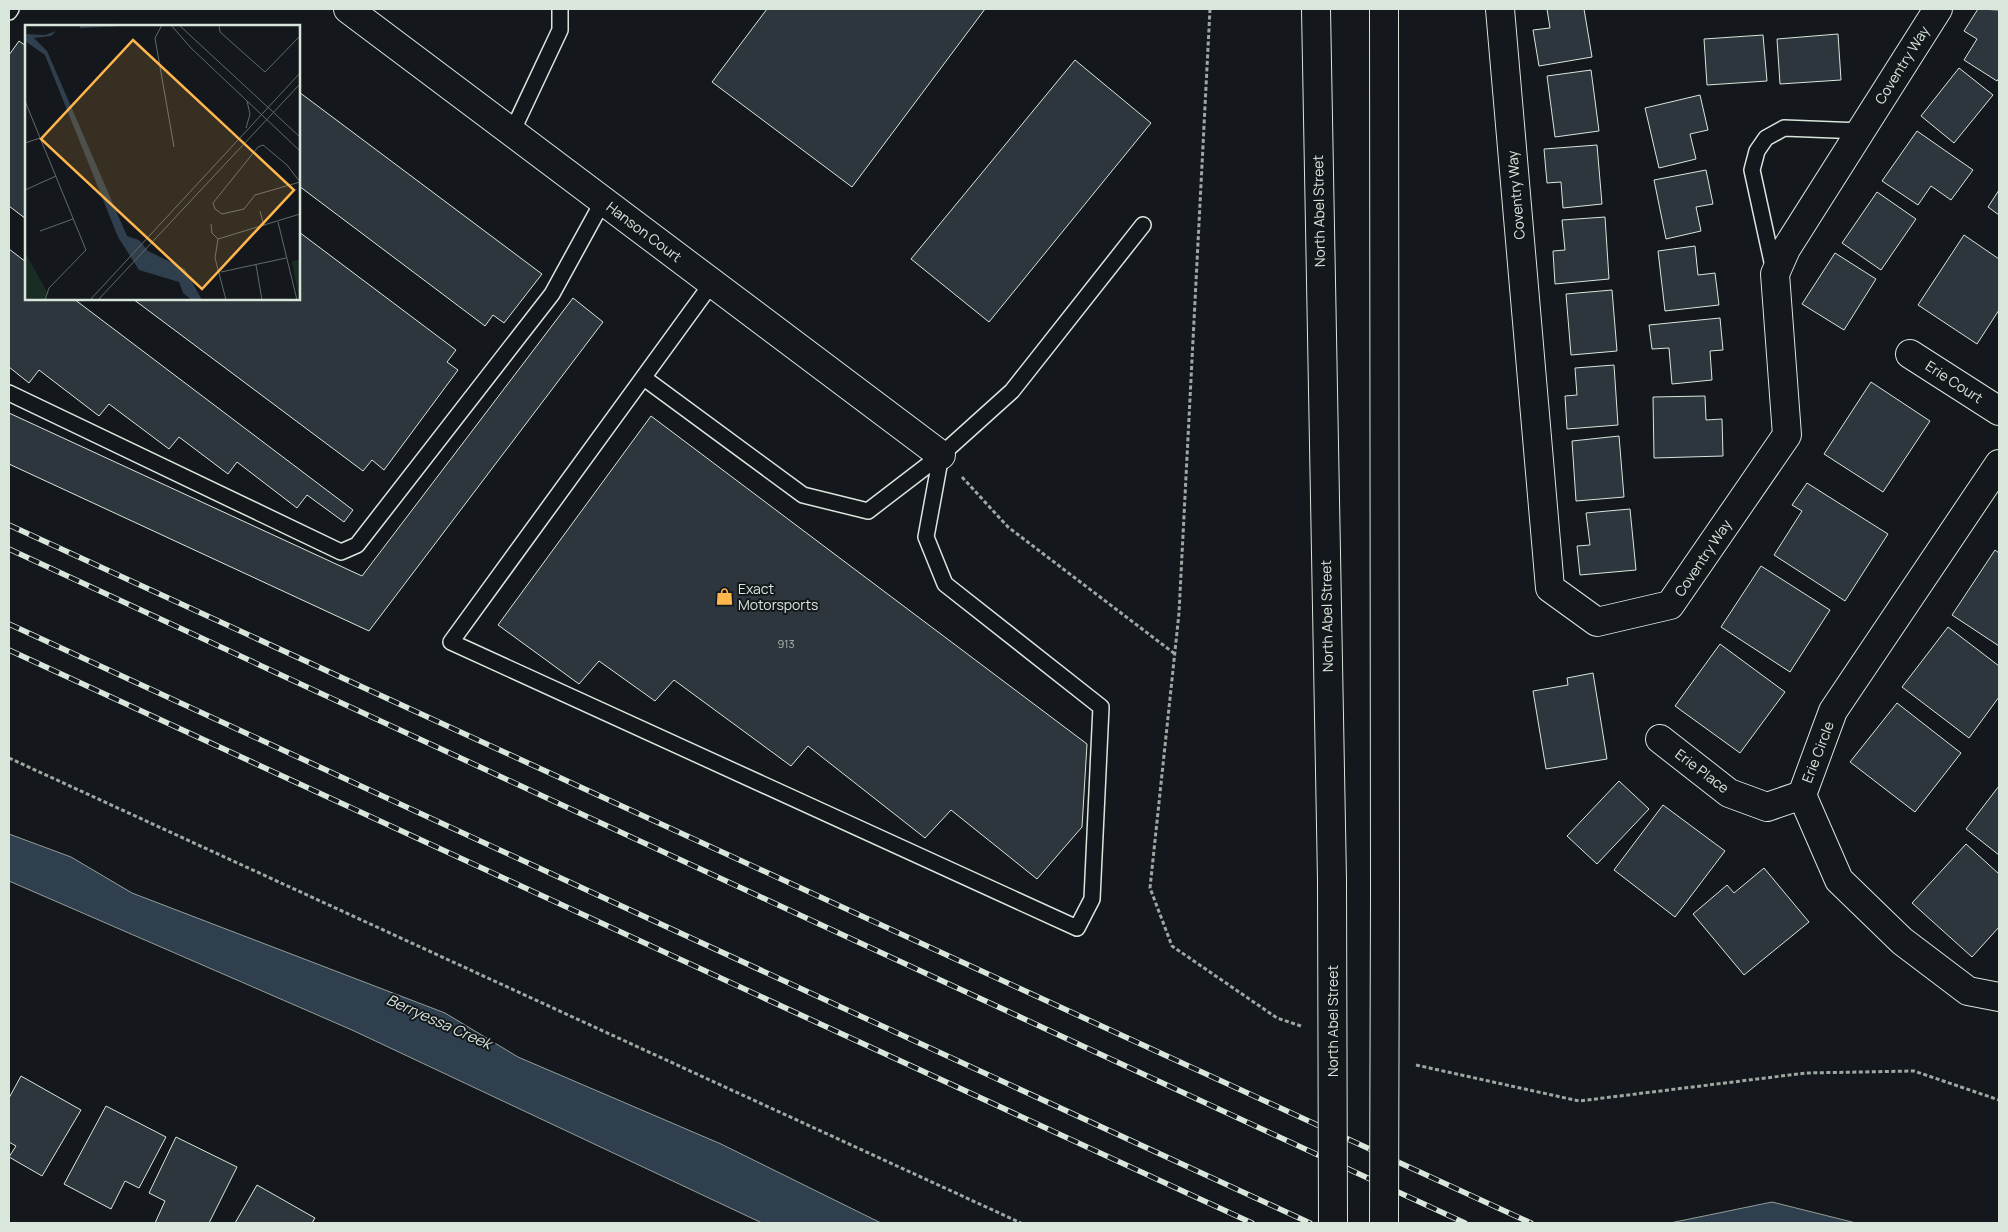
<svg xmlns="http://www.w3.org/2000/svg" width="2008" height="1232" viewBox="0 0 2008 1232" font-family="Manrope,sans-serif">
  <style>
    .water { fill: #2f3f4d; stroke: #939e99 }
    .building { fill: #2c363c; stroke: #d8e6dc }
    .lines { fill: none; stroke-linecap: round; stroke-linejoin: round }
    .service-casing { stroke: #d8e6dc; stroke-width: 18 }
    .minor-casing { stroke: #d8e6dc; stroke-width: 30 }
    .primary-casing { stroke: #d8e6dc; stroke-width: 30 }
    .path { stroke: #9da8a2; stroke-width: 3; stroke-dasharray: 4 2.5; stroke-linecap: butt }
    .service { stroke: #14181c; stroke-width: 15 }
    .minor { stroke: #14181c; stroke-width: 28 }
    .primary { stroke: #14181c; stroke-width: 28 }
    .rail-casing { stroke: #d8e6dc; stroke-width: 5.5 }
    .rail { stroke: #14181c; stroke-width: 4; stroke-dasharray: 11; stroke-linecap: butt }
    .primary-bridge-casing { stroke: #d8e6dc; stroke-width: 30; stroke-linecap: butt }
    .primary-bridge { stroke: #14181c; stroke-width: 28 }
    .labels { text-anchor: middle; stroke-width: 4; stroke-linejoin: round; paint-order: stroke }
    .number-label { font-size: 11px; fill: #adbab4 }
    .street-label { font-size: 14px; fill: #d8e6dc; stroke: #14181c }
    .poi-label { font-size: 14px; fill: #d8e6dc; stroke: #14181c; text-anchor: start }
    .water-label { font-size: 15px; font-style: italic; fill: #d8e6dc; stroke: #14181c }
    .inset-river { fill: none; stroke: #2f3f4d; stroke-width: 2.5 }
    .inset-road { fill: none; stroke: #626a69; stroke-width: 1 }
    .view { fill: #ffb74d; fill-opacity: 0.15; stroke: #ffb74d; stroke-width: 2.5 }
    .inset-edge { fill: none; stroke: #d8e6dc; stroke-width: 2.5 }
  </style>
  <rect width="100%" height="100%" fill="#14181c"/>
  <path class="water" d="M9 834 71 857 132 893 445 1013 518 1057 721 1144 881 1223H762L352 1030 9 881Z
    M1772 1202 1856 1223H1670Z"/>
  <path class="building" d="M767 9H985L852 187 712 82Z
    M1547 9H1584L1592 57 1539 66 1533 30 1550 28Z
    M1978 9 1999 10V78L1997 81 1964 60 1977 39 1964 31Z
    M1838 34 1841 80 1780 84 1777 39Z
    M1763 35 1767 81 1707 85 1704 39Z
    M19 41 26 46V219L9 206V55Z
    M1075 60 1151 123 989 322 911 259Z
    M1959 68 1993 95 1954 143 1921 116Z
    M1591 70 1599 131 1555 137 1547 76Z
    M299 92 542 274 504 323 493 315 485 326 299 186Z
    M1700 95 1708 130 1690 134 1696 159 1659 168 1645 108Z
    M1917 131 1973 170 1951 200 1931 186 1918 205 1882 181Z
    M1597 145 1602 204 1563 208 1561 182 1547 183 1544 149Z
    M1706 170 1713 204 1696 207 1701 231 1666 239 1654 180Z
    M1999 190V215L1988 207Z
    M1877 192 1916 219 1881 270 1842 243Z
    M1605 217 1609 279 1555 284 1553 251 1565 250 1562 220Z
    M299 232 456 350 447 362 458 370 384 470 372 460 363 471 133 299H299Z
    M1964 235 1999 259V310L1977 344 1918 305Z
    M1695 246 1698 275 1715 273 1719 305 1665 311 1658 251Z
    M9 249 26 262V299H74L353 510 344 522 307 495 297 508 237 462 228 474 179 437 169 449 109 404 99 416 39 370 29 383 9 367Z
    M1835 253 1876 279 1844 330 1802 304Z
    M1612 290 1617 351 1571 355 1566 294Z
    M573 298 603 322 369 631 9 464V413L362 576Z
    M1720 318 1723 350 1710 351 1712 380 1672 384 1669 348 1652 349 1649 325Z
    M1614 365 1618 425 1567 429 1565 396 1577 395 1575 368Z
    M1871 382 1930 421 1883 492 1824 454Z
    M1705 396 1706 420 1722 419 1723 456 1654 458 1653 397Z
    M651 416 1087 744 1082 827 1037 879 951 810 925 838 808 746 791 766 674 680 655 701 599 661 579 684 498 625Z
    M1619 436 1624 497 1576 501 1572 441Z
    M1807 483 1888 534 1845 601 1774 555 1802 511 1792 505Z
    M1630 509 1636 570 1580 575 1577 546 1590 545 1586 513Z
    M1995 550 1999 553V646L1952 615Z
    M1761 566 1830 610 1790 672 1721 627Z
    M1948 627 1999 666V697L1969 738 1902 687Z
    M1720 644 1785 692 1740 753 1675 706Z
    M1593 673 1607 759 1546 769 1533 691 1568 685 1567 678Z
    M1897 703 1961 753 1915 812 1850 762Z
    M1619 781 1649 809 1597 864 1567 836Z
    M1999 786V855L1966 829Z
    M1663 805 1725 851 1675 917 1614 870Z
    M1966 844 1999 874V927L1972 957 1912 903Z
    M1764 868 1809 922 1744 975 1693 914 1727 885 1734 893Z
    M21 1076 81 1110 42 1176 9 1157 16 1146 9 1142V1098Z
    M106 1106 166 1137 139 1188 125 1181 111 1209 64 1184Z
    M176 1137 237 1167 209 1223H155L165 1201 149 1193Z
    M257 1185 315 1218 312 1223H235Z"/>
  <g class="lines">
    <defs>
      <path id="service" d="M9 12 11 9
        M512 132 560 30V9
        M1774 271 1752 170 1757 151 1766 138 1784 128 1861 131
        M712 283 451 642 1077 928 1092 899 1101 707 945 584 926 537 941 455
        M644 378 803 495 868 511 941 455 1012 391 1143 225
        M9 393 341 552 357 545 552 294 603 201"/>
      <path id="minor" d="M348 9 941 455
        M1500 9 1550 588 1597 622 1670 605 1787 435 1775 274 1786 249 1938 9
        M1910 354 1999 411
        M1999 464 1833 711 1802 795 1839 880 1902 941 1968 991 1999 997
        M1660 739 1729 793 1767 807 1802 795"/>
      <path id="primary" d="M1316 9 1332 880
        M1384 9 1385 893"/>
    </defs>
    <use href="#service" class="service-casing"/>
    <use href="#minor" class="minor-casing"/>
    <use href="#primary" class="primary-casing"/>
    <path class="path" d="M1210 9 1179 613 1150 888 1172 946 1277 1018 1301 1026
      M962 477 1008 527 1175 654
      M9 758 1021 1223
      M1416 1065 1579 1101 1806 1073 1914 1071 1999 1100"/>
    <use href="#service" class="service"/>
    <use href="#minor" class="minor"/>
    <use href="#primary" class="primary"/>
    <defs>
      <path id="rail" d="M9 525 1531 1223
        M9 549 1465 1223
        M9 624 1310 1223
        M9 650 1252 1223"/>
    </defs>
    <use href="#rail" class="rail-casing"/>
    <use href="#rail" class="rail"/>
    <defs>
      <path id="primary-bridge" d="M1332 880 1333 1223
        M1384 1223 1385 893"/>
    </defs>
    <use href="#primary-bridge" class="primary-bridge-casing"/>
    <use href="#primary-bridge" class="primary-bridge"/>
  </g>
  <defs>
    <symbol id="shop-bare" viewBox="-9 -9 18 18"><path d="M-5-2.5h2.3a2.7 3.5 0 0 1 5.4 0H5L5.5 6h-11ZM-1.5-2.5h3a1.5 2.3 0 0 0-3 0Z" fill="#ffb74d" stroke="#14181c" stroke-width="2.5" paint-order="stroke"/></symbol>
  </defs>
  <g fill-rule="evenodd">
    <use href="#shop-bare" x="712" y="584" width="25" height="25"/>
  </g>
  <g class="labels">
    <g class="number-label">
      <text x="786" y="648">913</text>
    </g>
    <g class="street-label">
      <text transform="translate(1902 65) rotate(-58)" y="5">Coventry Way</text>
      <text transform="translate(1516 195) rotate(-95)" y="5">Coventry Way</text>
      <text transform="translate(1319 211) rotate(-91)" y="5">North Abel Street</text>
      <text transform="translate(644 232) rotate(37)" y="5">Hanson Court</text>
      <text transform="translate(1954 382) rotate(33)" y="5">Erie Court</text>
      <text transform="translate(1703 558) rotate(-56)" y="5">Coventry Way</text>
      <text transform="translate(1327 616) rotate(-91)" y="5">North Abel Street</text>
      <text transform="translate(1818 752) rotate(-69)" y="5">Erie Circle</text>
      <text transform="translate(1702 771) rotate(37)" y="5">Erie Place</text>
      <text transform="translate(1333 1021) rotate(-90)" y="5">North Abel Street</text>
    </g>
    <g class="poi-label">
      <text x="738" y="594">Exact<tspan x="738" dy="16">Motorsports</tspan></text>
    </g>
    <g class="water-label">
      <text transform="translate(439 1022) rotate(24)" y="5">Berryessa Creek</text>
    </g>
  </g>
  <g transform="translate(25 25)">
    <rect width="275" height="275" fill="#14181c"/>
    <path d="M0 227 22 267 20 275H0ZM275 235V275H274L267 236Z" fill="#1a2d24"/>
    <path d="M31 6 26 11 9 13 22 26 102 211 114 215 123 226 160 244 177 275H167L158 268 154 257 114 245 93 212 20 30 0 16V9L20 10Z" fill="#2f3f4d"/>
    <path class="inset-river" d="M55 2 93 0"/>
    <path class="inset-road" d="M137 0 130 13 149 122M146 0 166 23 275 126M154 0 275 112M194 0 195 7 240 47 275 11M0 76 61 225 24 263 20 275M221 103 225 89 222 76M0 118 15 113M275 157 262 140 238 120 233 122 188 178 190 184 197 189 219 184 230 170 275 157M0 165 31 151M235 186 239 201M253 197 272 275M186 199 187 208 193 214M15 206 48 194M231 240 237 275M196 247 261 233M65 275 275 48M73 275 275 59M201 275 190 233 193 214 275 189"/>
    <path class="view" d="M108 15 269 165 177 264 16 114Z"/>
    <rect width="275" height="275" class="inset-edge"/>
  </g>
  <rect width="2008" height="1232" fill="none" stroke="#d8e6dc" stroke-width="20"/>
</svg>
